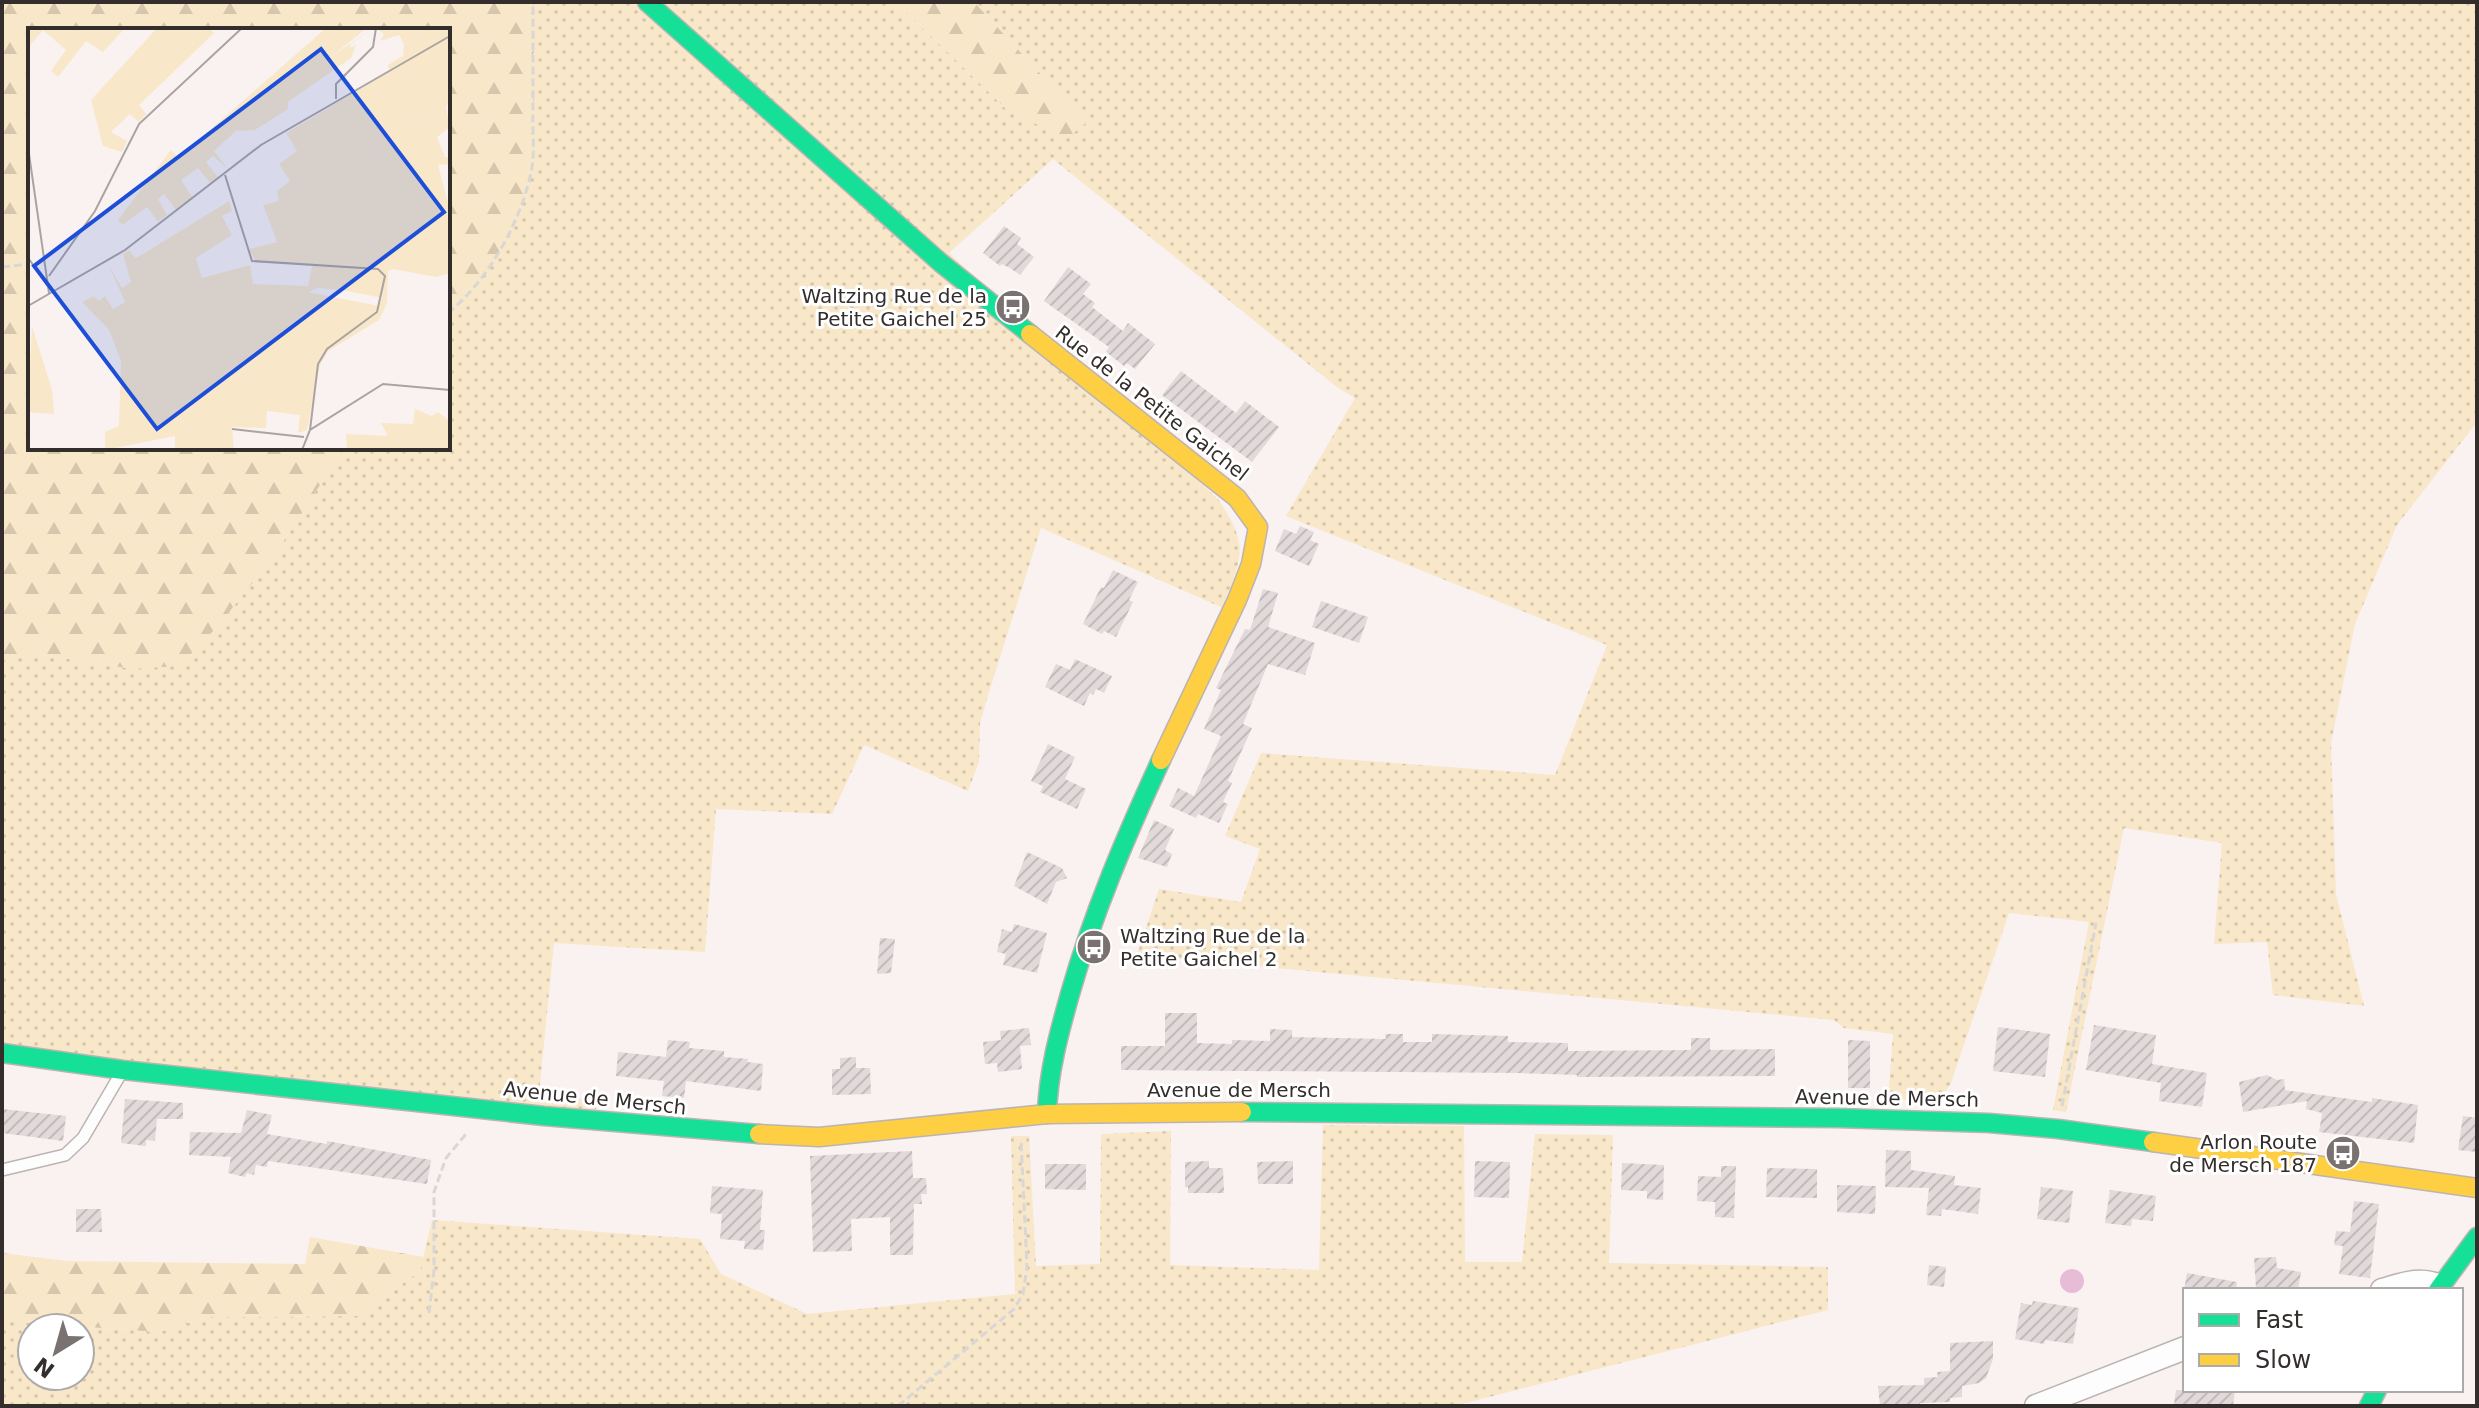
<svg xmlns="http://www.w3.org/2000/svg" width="2479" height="1408" viewBox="0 0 2479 1408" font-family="'DejaVu Sans',sans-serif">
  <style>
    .grass { fill: url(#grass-dots); fill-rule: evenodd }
    .forest { fill: url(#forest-firs) }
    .water { fill: #e7bcd7 }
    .building { fill: url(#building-hatch) }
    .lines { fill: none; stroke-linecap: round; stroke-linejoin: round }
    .lane-casing { stroke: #bbb4b3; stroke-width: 14 }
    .street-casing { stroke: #bbb4b3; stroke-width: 25 }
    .fast-casing { stroke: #bbb4b3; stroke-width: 21 }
    .slow-casing { stroke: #bbb4b3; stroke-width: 21 }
    .path { stroke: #d9d7d6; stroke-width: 3; stroke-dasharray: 8 4; stroke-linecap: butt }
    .lane { stroke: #fefdfd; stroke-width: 11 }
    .street { stroke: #fefdfd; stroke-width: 22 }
    .fast { stroke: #16e098; stroke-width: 18 }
    .slow { stroke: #ffcf43; stroke-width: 18 }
    .labels { text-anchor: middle; stroke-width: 6; stroke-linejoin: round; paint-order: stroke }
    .poi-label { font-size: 20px; fill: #332d2b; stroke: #fff; text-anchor: end }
    .street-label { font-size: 20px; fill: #332d2b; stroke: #fff }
    .inset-road { fill: none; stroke: #aaa3a1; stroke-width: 2 }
    .view { fill: #1d4ed8; fill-opacity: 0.15; stroke: #1d4ed8; stroke-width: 4 }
    .inset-edge { fill: none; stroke: #332d2b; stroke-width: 4 }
  </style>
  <defs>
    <pattern id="grass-dots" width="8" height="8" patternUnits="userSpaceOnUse" patternTransform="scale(2)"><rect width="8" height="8" fill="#f8e7c8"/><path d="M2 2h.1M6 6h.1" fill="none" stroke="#d5c6ac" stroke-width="1.8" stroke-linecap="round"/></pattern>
    <pattern id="forest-firs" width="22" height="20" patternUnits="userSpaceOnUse" patternTransform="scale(2)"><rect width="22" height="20" fill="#f8e7c8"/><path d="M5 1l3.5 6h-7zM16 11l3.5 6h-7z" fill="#d5c6ac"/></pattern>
    <pattern id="building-hatch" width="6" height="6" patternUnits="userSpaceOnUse" patternTransform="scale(2)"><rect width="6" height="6" fill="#e2dada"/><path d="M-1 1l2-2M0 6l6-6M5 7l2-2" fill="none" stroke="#c2bbbb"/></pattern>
  </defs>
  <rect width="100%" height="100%" fill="#faf2f0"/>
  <path class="grass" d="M533 2H896L1006 109 1085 122 974 2H2477V422L2397 525 2355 624 2331 743 2336 894 2364 1006 2273 995 2267 942 2214 944 2222 843 2124 828 2066 1112 2053 1110 2089 922 2009 913 1951 1083 1940 1100H1888L1893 1034 1844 1028 1834 1020 1137 955 1159 889 1241 902 1260 849 1225 836 1261 753 1555 775 1607 645 1286 516 1355 398 1338 388 1053 159 949 253 1218 499C1251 548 1241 556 1223 608L1041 528 989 692 980 723 979 762 968 791 864 745 832 814 716 809 705 952 554 943 539 1094 597 1100 595 1121 2 1053V660L12 661 30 653 132 669 217 627 274 556 344 448H448V313C488 281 523 219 532 167 535 150 532 130 533 112 533 75 533 39 533 2Z
    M1323 1125 1464 1126 1465 1262H1522L1535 1134 1613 1135 1609 1263 1828 1267V1310L1454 1406H2V1321L159 1332 206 1317 358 1316 420 1271 432 1220 700 1239 721 1274 807 1314 1015 1294 1011 1136H1029L1036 1266 1100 1264 1101 1134 1171 1131 1170 1265 1319 1270ZM32 1328H80V1376H32Z"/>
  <path class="forest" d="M2 2H533C533 39 533 75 533 112 532 130 535 150 532 167 523 219 488 281 448 313V30H30V448H344L274 556 217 627 179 666 132 669 30 653 12 661 2 660Z
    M896 2H974L1086 123 1066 139 1006 109Z
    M310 1237 424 1257 420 1271 358 1316 206 1317 159 1332 2 1321V1253L67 1261 305 1264Z"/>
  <path class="water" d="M2060 1281a12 12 0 1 1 24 0a12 12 0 1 1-24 0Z"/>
  <path class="building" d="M1004 226 1021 238 1017 244 1034 257 1020 275 1010 268 1002 264 1000 266 983 253Z
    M1068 267 1091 284 1083 294 1095 303 1092 307 1123 331 1128 323 1155 344 1135 369 1127 363 1124 366 1106 352 1109 347 1044 301Z
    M1181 371 1236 413 1245 401 1279 427 1252 462 1162 395Z
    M1300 526 1314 532 1310 540 1319 544 1309 566 1275 551 1284 529 1296 534Z
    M1113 570 1138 582 1129 600 1133 602 1116 637 1104 631 1102 634 1083 624 1101 587 1104 588Z
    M1263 589 1278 593 1268 627 1315 643 1305 675 1268 664 1243 724 1252 728 1228 781 1232 783 1223 802 1228 804 1219 823 1198 814 1196 818 1169 806 1178 788 1194 796 1221 736 1204 729 1221 690 1216 688 1245 629 1250 630Z
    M1321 601 1368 617 1359 643 1312 627Z
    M1075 659 1112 676 1104 693 1096 689 1093 695 1090 693 1084 706 1045 687 1056 664 1070 670Z
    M1048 744 1075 757 1065 779 1086 789 1077 809 1040 792 1043 786 1031 781Z
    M1154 820 1174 829 1165 850 1172 854 1167 867 1138 858Z
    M1027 852 1062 868 1067 878 1056 882 1047 904 1014 886Z
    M1014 924 1047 933 1037 973 1003 965 1006 954 997 952 1002 929 1012 932Z
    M880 938 895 939 891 973 877 974Z
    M1165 1013H1197V1043L1232 1044V1040L1270 1041V1029L1292 1030V1037L1386 1039 1385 1034H1403V1042H1432V1034L1508 1036V1042L1568 1043V1051L1691 1050V1038H1710V1050L1775 1049V1076L1577 1077V1075L1520 1073 1121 1070V1046H1165Z
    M2094 1025 2156 1035 2152 1064 2207 1073 2202 1107 2159 1101 2161 1083 2086 1070Z
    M1998 1027 2050 1034 2045 1077 1993 1071Z
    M1029 1028 1031 1045 1020 1046 1022 1069 998 1072 997 1063 985 1064 983 1042 1001 1040 1000 1031Z
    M668 1040 690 1042 689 1048 724 1051V1057L748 1059 747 1062 763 1064 761 1091 686 1081 684 1098 662 1096 664 1081 616 1076 618 1052 666 1057Z
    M1848 1040 1870 1041V1088H1848Z
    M856 1057V1068H870L871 1094 832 1095V1069H840V1058Z
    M2267 1075 2277 1080 2284 1079 2285 1090 2372 1102V1098L2418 1105 2414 1143 2319 1132 2322 1113 2306 1109 2307 1101 2243 1112 2239 1082Z
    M125 1099 183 1103V1119H157L155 1141 146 1140V1146L121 1143Z
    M2 1109 66 1116 63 1141 2 1133Z
    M247 1110 272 1115 267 1134 327 1144V1141L431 1160 427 1184 268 1161 267 1167 256 1165 254 1175 247 1173 245 1177 228 1173 231 1157 189 1155 190 1132 241 1133Z
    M2463 1116 2477 1118V1152L2458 1150Z
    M1886 1150 1911 1151V1170L1955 1176 1954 1185 1981 1188 1978 1214 1942 1209 1941 1216 1926 1215 1929 1188 1885 1187Z
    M912 1151 913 1178H926L927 1194H921L922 1204H914L913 1255H890V1217L851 1219 852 1251 813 1252 810 1156Z
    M1209 1161V1168H1223L1224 1193H1188V1187H1185V1162Z
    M1293 1161V1184H1258L1257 1162Z
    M1475 1161 1510 1162 1509 1198 1474 1197Z
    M1622 1163 1664 1165 1663 1200 1647 1199V1191L1621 1190Z
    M1045 1164H1086V1190L1045 1189Z
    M1721 1166H1736L1734 1218 1715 1217V1202L1697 1201 1698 1176 1721 1177Z
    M1767 1168 1817 1169V1198L1766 1197Z
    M1837 1185 1876 1186 1875 1214 1837 1212Z
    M712 1186 763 1190 760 1230H765L763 1250 744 1249 745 1241 720 1239 722 1214 710 1213Z
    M2041 1187 2073 1191 2069 1223 2037 1219Z
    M2110 1190 2156 1196 2153 1221 2132 1219 2131 1226 2105 1223Z
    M2354 1201 2379 1204 2370 1278 2339 1274 2343 1246 2334 1245 2336 1231 2350 1232Z
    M76 1209H101L102 1232H76Z
    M2276 1257 2277 1268 2301 1272 2298 1290 2256 1288 2254 1258Z
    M1929 1265 1946 1267 1944 1287 1927 1285Z
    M2187 1273 2237 1282 2236 1290H2184Z
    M2033 1301 2079 1308 2073 1344 2045 1340 2044 1344 2015 1339 2021 1303 2032 1305Z
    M1993 1341V1359L1986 1378 1979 1383 1962 1386V1397L1950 1398V1402L1920 1403V1406H1880L1878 1386 1924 1385V1378L1938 1377 1937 1372 1950 1371V1343Z
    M2176 1390H2235L2233 1406 2174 1404Z"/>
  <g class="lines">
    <defs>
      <path id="lane" d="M2 1170 65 1155 83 1138 120 1075"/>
      <path id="street" d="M2382 1290C2403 1284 2420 1277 2440 1286
        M2036 1406 2185 1348"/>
      <path id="fast" d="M647 2 941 263 1030 334
        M2 1053 123 1070 544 1116 759 1134
        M1242 1112 1838 1118 1989 1123 2058 1129 2153 1142
        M1047 1114C1048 1073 1059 1033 1070 994 1093 913 1126 836 1161 760
        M2438 1290 2477 1237
        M2369 1406 2377 1390"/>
      <path id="slow" d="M1030 334 1237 498 1258 527 1251 564 1237 600 1161 760
        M759 1134 819 1137 1047 1114 1242 1112
        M2153 1142 2477 1188"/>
    </defs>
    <use href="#lane" class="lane-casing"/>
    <use href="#street" class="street-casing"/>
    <use href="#fast" class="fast-casing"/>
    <use href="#slow" class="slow-casing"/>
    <path class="path" d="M2 267 30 264
      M448 313C488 281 523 219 532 167 535 150 532 130 533 112 533 75 533 39 533 2
      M2062 1106 2096 923
      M429 1313 434 1271V1192L446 1158 466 1134
      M898 1406 1014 1309 1023 1294 1027 1267 1021 1141"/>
    <use href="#lane" class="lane"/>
    <use href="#street" class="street"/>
    <use href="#fast" class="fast"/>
    <use href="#slow" class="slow"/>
  </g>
  <defs>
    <symbol id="bus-disc" viewBox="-11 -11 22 22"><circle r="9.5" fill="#797270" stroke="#fff"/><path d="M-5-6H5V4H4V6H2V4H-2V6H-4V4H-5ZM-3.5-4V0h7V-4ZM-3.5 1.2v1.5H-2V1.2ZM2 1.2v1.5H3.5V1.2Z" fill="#fff"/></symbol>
  </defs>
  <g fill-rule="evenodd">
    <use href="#bus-disc" x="993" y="287" width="40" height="40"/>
    <use href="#bus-disc" x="1074" y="927" width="40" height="40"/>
    <use href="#bus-disc" x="2323" y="1133" width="40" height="40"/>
  </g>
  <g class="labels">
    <g class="poi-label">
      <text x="987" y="303">Waltzing Rue de la<tspan x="987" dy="23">Petite Gaichel 25</tspan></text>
      <text x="1120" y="943" text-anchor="start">Waltzing Rue de la<tspan x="1120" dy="23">Petite Gaichel 2</tspan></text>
      <text x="2317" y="1149">Arlon Route<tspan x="2317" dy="23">de Mersch 187</tspan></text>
    </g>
    <g class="street-label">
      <text transform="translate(1152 403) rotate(38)" y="7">Rue de la Petite Gaichel</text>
      <text x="1239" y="1097">Avenue de Mersch</text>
      <text transform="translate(595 1098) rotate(6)" y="7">Avenue de Mersch</text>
      <text transform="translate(1887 1098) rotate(1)" y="7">Avenue de Mersch</text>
    </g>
  </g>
  <g transform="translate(28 28)">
    <rect width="422" height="422" fill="#faf2f0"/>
    <path d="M0 0H97L75 24 58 13 30 49 23 43 38 22 15 2 0 20ZM129 0H181L186 5 111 77 118 86 111 94 102 86 83 104 99 113 94 124 75 118 63 72ZM298 0H339L260 63V81L227 102 208 103 186 123 200 141 185 128 178 134 190 149 182 155 170 140 153 152 165 170 148 182 136 166 130 171 139 187 130 194 119 179 94 197 90 192 143 122 150 130ZM422 8V67L399 88 337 123V203L357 237 365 241 360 243 359 275 351 292 300 323 292 337 279 402 270 405 272 387 239 383 238 400 204 399 206 422 147 421V408L77 422V404L91 398 93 333 81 302 54 274 66 268 71 273 77 268 85 281 97 274 80 236 94 260 103 254 95 226 101 222 107 230 115 226 201 173 204 183 194 188 204 207 168 230 174 250 222 237 225 256 280 258 284 238 227 232 221 221 249 214 235 177 251 173 249 163 262 153 251 136 269 123 258 105ZM290 260 320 263 354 270 351 278 280 264ZM4 298 24 362 26 386 0 384ZM387 381 404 388 410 384 422 393V422H319L318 406 360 408 353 395 385 396Z" fill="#f8e7c8" fill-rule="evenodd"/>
    <path d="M345 0 323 16 321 20 328 17 323 30 257 76 260 63 281 44ZM349 0H422V8L361 42 360 37 375 28 376 16 371 7 352 13 356 6ZM422 67 418 80 422 99 409 109 417 129H422V136L410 137 422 182V245L408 249 365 241 357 237 337 203V123L399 88Z" fill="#f8e7c8"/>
    <path class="inset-road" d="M308 71V56L345 19 348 0M0 119 21 265M197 147 224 233 350 241 357 248 349 284 299 321 290 336 282 402M1 231 21 260M21 248 67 183 111 96 214 0M0 278 97 222 233 117 422 8M204 401 276 409M274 422 282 402 355 356 422 362"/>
    <path class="view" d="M293 21 416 184 129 401 6 238Z"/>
    <rect width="422" height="422" class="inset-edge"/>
  </g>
  <rect width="2479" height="1408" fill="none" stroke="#332d2b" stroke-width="8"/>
  <rect x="2183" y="1288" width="280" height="104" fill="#ffffff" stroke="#adabaa" stroke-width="2"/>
  <rect x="2199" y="1314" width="40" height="12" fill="#16e098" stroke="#adabaa" stroke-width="2"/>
  <text x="2255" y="1328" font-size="24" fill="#332d2b">Fast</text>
  <rect x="2199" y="1354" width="40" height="12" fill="#ffcf43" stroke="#adabaa" stroke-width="2"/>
  <text x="2255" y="1368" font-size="24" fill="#332d2b">Slow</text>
  <g transform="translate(56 1352) rotate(217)"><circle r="38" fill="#ffffff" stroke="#adabaa" stroke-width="2"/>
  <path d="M0-6L14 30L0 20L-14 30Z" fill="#797270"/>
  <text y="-12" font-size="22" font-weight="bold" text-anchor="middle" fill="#332d2b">N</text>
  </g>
</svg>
